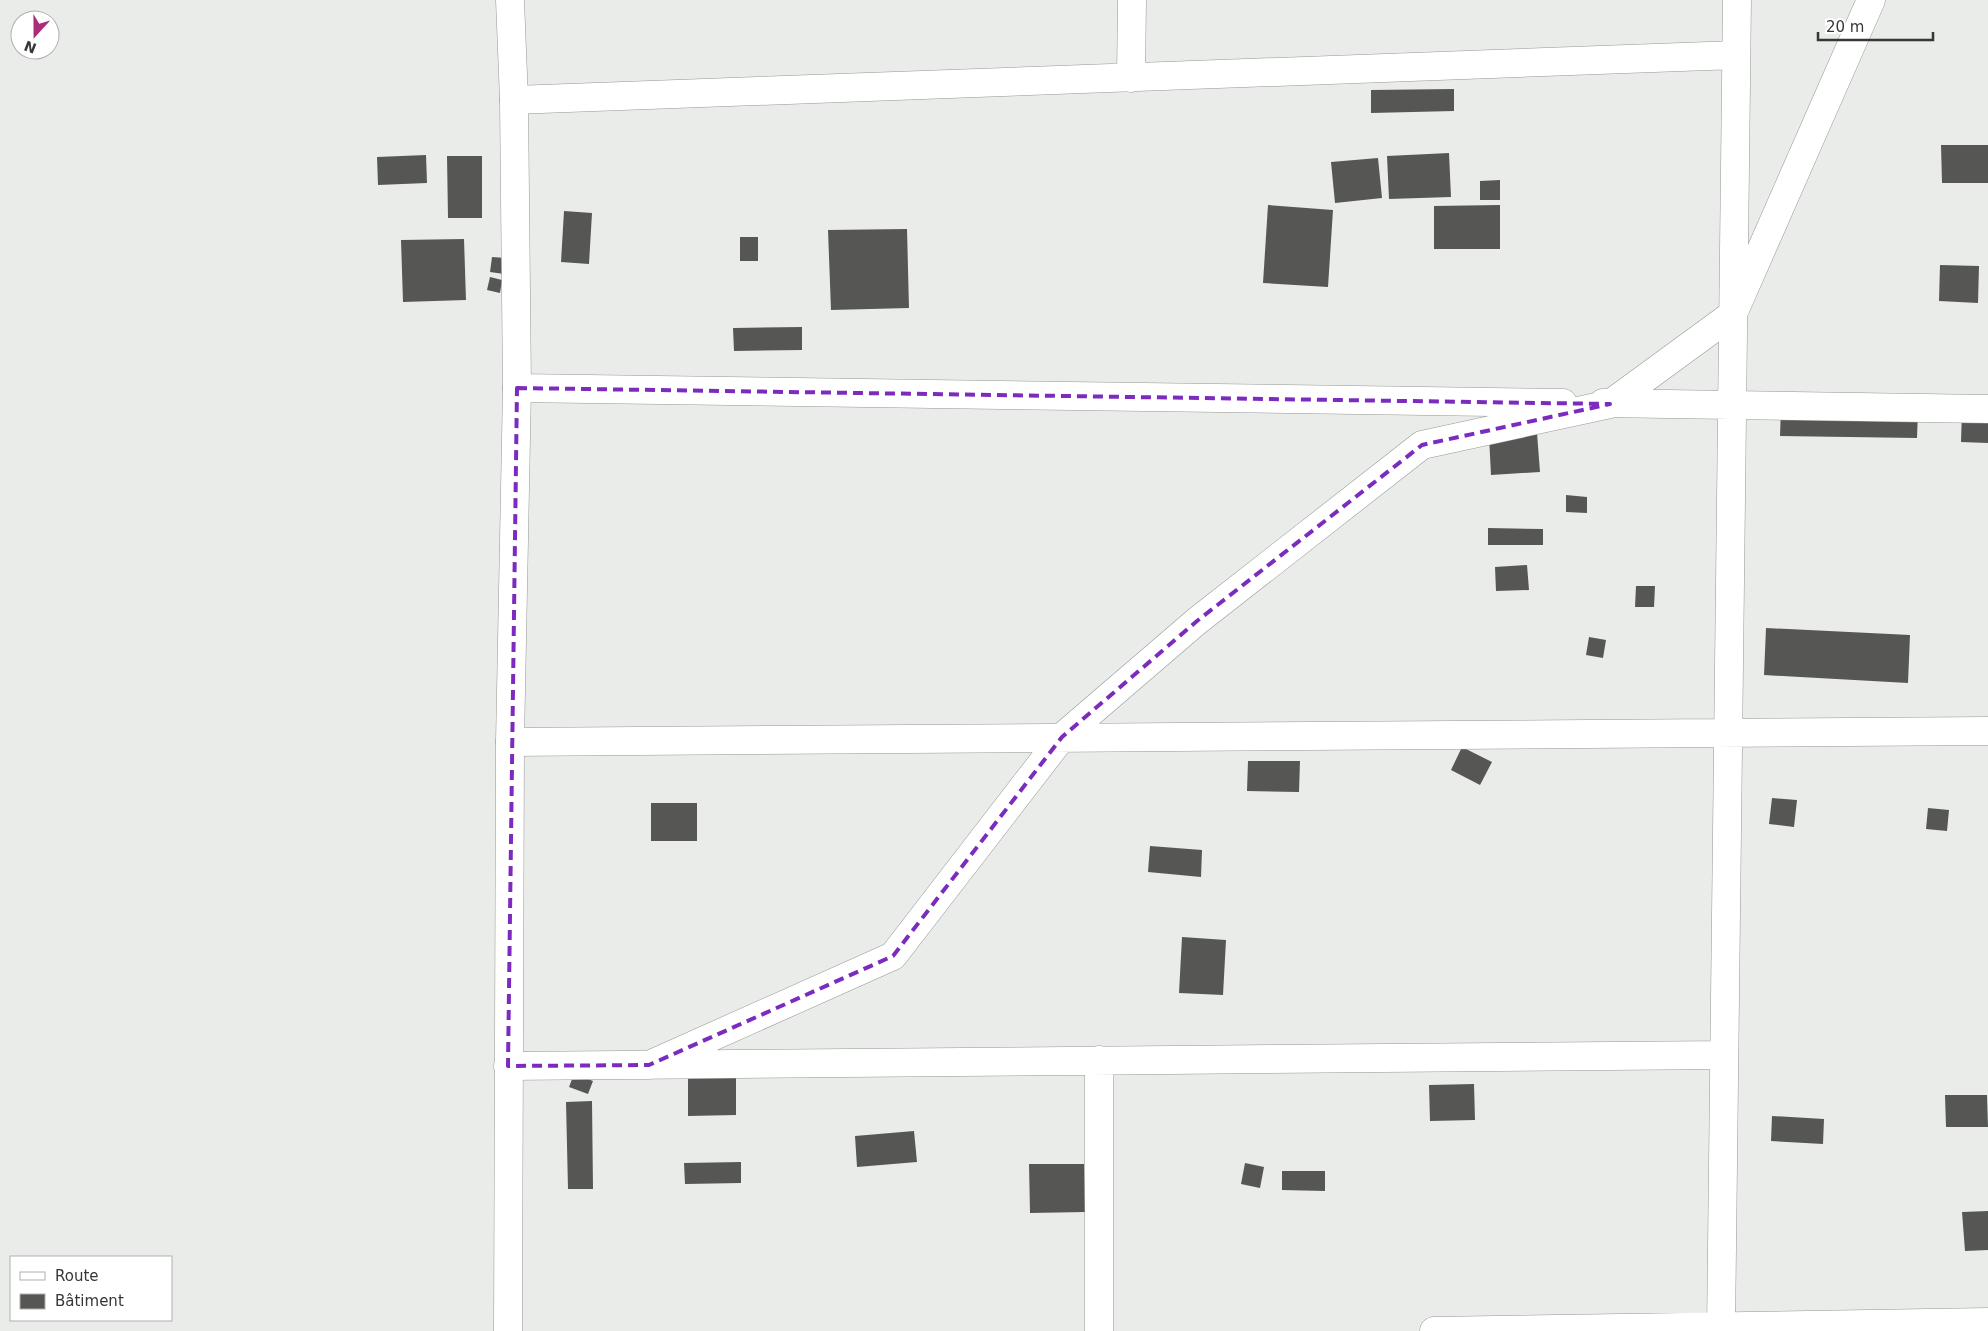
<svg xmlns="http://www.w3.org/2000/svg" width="1988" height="1331" viewBox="0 0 1988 1331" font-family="'DejaVu Sans',sans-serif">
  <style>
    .building { fill: #565755 }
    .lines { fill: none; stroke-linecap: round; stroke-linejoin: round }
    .street-casing { stroke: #959795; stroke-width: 29 }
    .secondary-casing { stroke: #959795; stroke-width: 29 }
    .street { stroke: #fff; stroke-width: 28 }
    .secondary { stroke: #fff; stroke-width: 28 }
    .marked { fill: none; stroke: #7b2cbf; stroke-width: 4; stroke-dasharray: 10 6; stroke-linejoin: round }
  </style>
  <rect width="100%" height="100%" fill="#eaecea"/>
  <path class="building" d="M1454 89V111L1371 113V90Z
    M1941 145H1988V183H1942Z
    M1449 153 1451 197 1389 199 1387 156Z
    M426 155 427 183 378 185 377 157Z
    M447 156H482V218H448Z
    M1378 158 1382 198 1335 203 1331 162Z
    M1500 180V200H1480V181Z
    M1268 205 1333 210 1328 287 1263 283Z
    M1500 205V249H1434V206Z
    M564 211 592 213 589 264 561 262Z
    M907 229 909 308 831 310 828 230Z
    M740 237H758V261H740Z
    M464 239 466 300 403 302 401 240Z
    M492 257 506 258 504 274 490 272Z
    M1940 265 1979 266 1978 303 1939 301Z
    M490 277 502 280 500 293 487 290Z
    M802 327V350L734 351 733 328Z
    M1781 407 1918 409 1917 438 1780 436Z
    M1962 410 1988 411V443L1961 442Z
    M1537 433 1540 472 1491 475 1489 436Z
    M1566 495 1587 497V513L1566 512Z
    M1488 528 1543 529V545H1488Z
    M1527 565 1529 590 1496 591 1495 567Z
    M1636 586H1655L1654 607H1635Z
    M1766 628 1910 635 1908 683 1764 675Z
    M1589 637 1606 640 1603 658 1586 655Z
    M1462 747 1492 762 1480 785 1451 770Z
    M1248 761H1300L1299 792 1247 791Z
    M1772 798 1797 800 1794 827 1769 824Z
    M651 803H697V841H651Z
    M1928 808 1949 810 1947 831 1926 829Z
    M1150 846 1202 850 1201 877 1148 872Z
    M1182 937 1226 940 1223 995 1179 993Z
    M688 1072 736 1073V1115L688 1116Z
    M574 1074 593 1081 588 1094 569 1087Z
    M1474 1084 1475 1120 1430 1121 1429 1085Z
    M1945 1095H1987L1988 1127H1946Z
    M592 1101 593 1189H568L566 1102Z
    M1772 1116 1824 1119 1823 1144 1771 1141Z
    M914 1131 917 1162 857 1167 855 1136Z
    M741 1162V1183L685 1184 684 1163Z
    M1245 1163 1264 1167 1260 1188 1241 1184Z
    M1029 1164H1084L1085 1212 1030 1213Z
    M1282 1171H1325V1191L1282 1190Z
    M1988 1211V1250L1965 1251 1962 1212Z"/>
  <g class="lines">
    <defs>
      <path id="street" d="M1131 78 1132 0
        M514 100 1736 55
        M517 388 1563 403
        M1603 403 1988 409
        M510 742 1988 731
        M649 1065 893 956 1062 737 1197 621 1422 445 1610 404 1733 314 1871 0
        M508 1066 1724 1055
        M1099 1331V1060
        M1434 1331 1988 1322
        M1721 1331 1737 0"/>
      <path id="secondary" d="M508 1331 510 742 517 388 514 100 510 0"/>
    </defs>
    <use href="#street" class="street-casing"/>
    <use href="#secondary" class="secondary-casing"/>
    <use href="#street" class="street"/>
    <use href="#secondary" class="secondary"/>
  </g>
  <path class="marked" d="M517 388 1610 404 1422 445 1197 621 1062 737 893 956 649 1065 508 1066Z"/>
  <rect x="10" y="1256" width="162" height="65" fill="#ffffff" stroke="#afafaf"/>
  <rect x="20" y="1272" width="25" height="8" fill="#ffffff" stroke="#afafaf"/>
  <text x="55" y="1281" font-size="15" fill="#363736">Route</text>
  <rect x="20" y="1294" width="25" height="15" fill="#565755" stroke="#afafaf"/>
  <text x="55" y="1306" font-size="15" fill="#363736">Bâtiment</text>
  <g transform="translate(35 35) rotate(201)"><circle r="24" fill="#ffffff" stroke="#afafaf"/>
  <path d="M0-4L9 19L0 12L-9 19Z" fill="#ad2c78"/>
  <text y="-8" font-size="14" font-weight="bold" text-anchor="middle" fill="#363736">N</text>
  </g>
  <path d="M1818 32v8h115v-8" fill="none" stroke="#363736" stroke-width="2.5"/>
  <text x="1826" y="32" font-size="15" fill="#363736" stroke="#ffffff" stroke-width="4" paint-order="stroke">20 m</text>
</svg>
